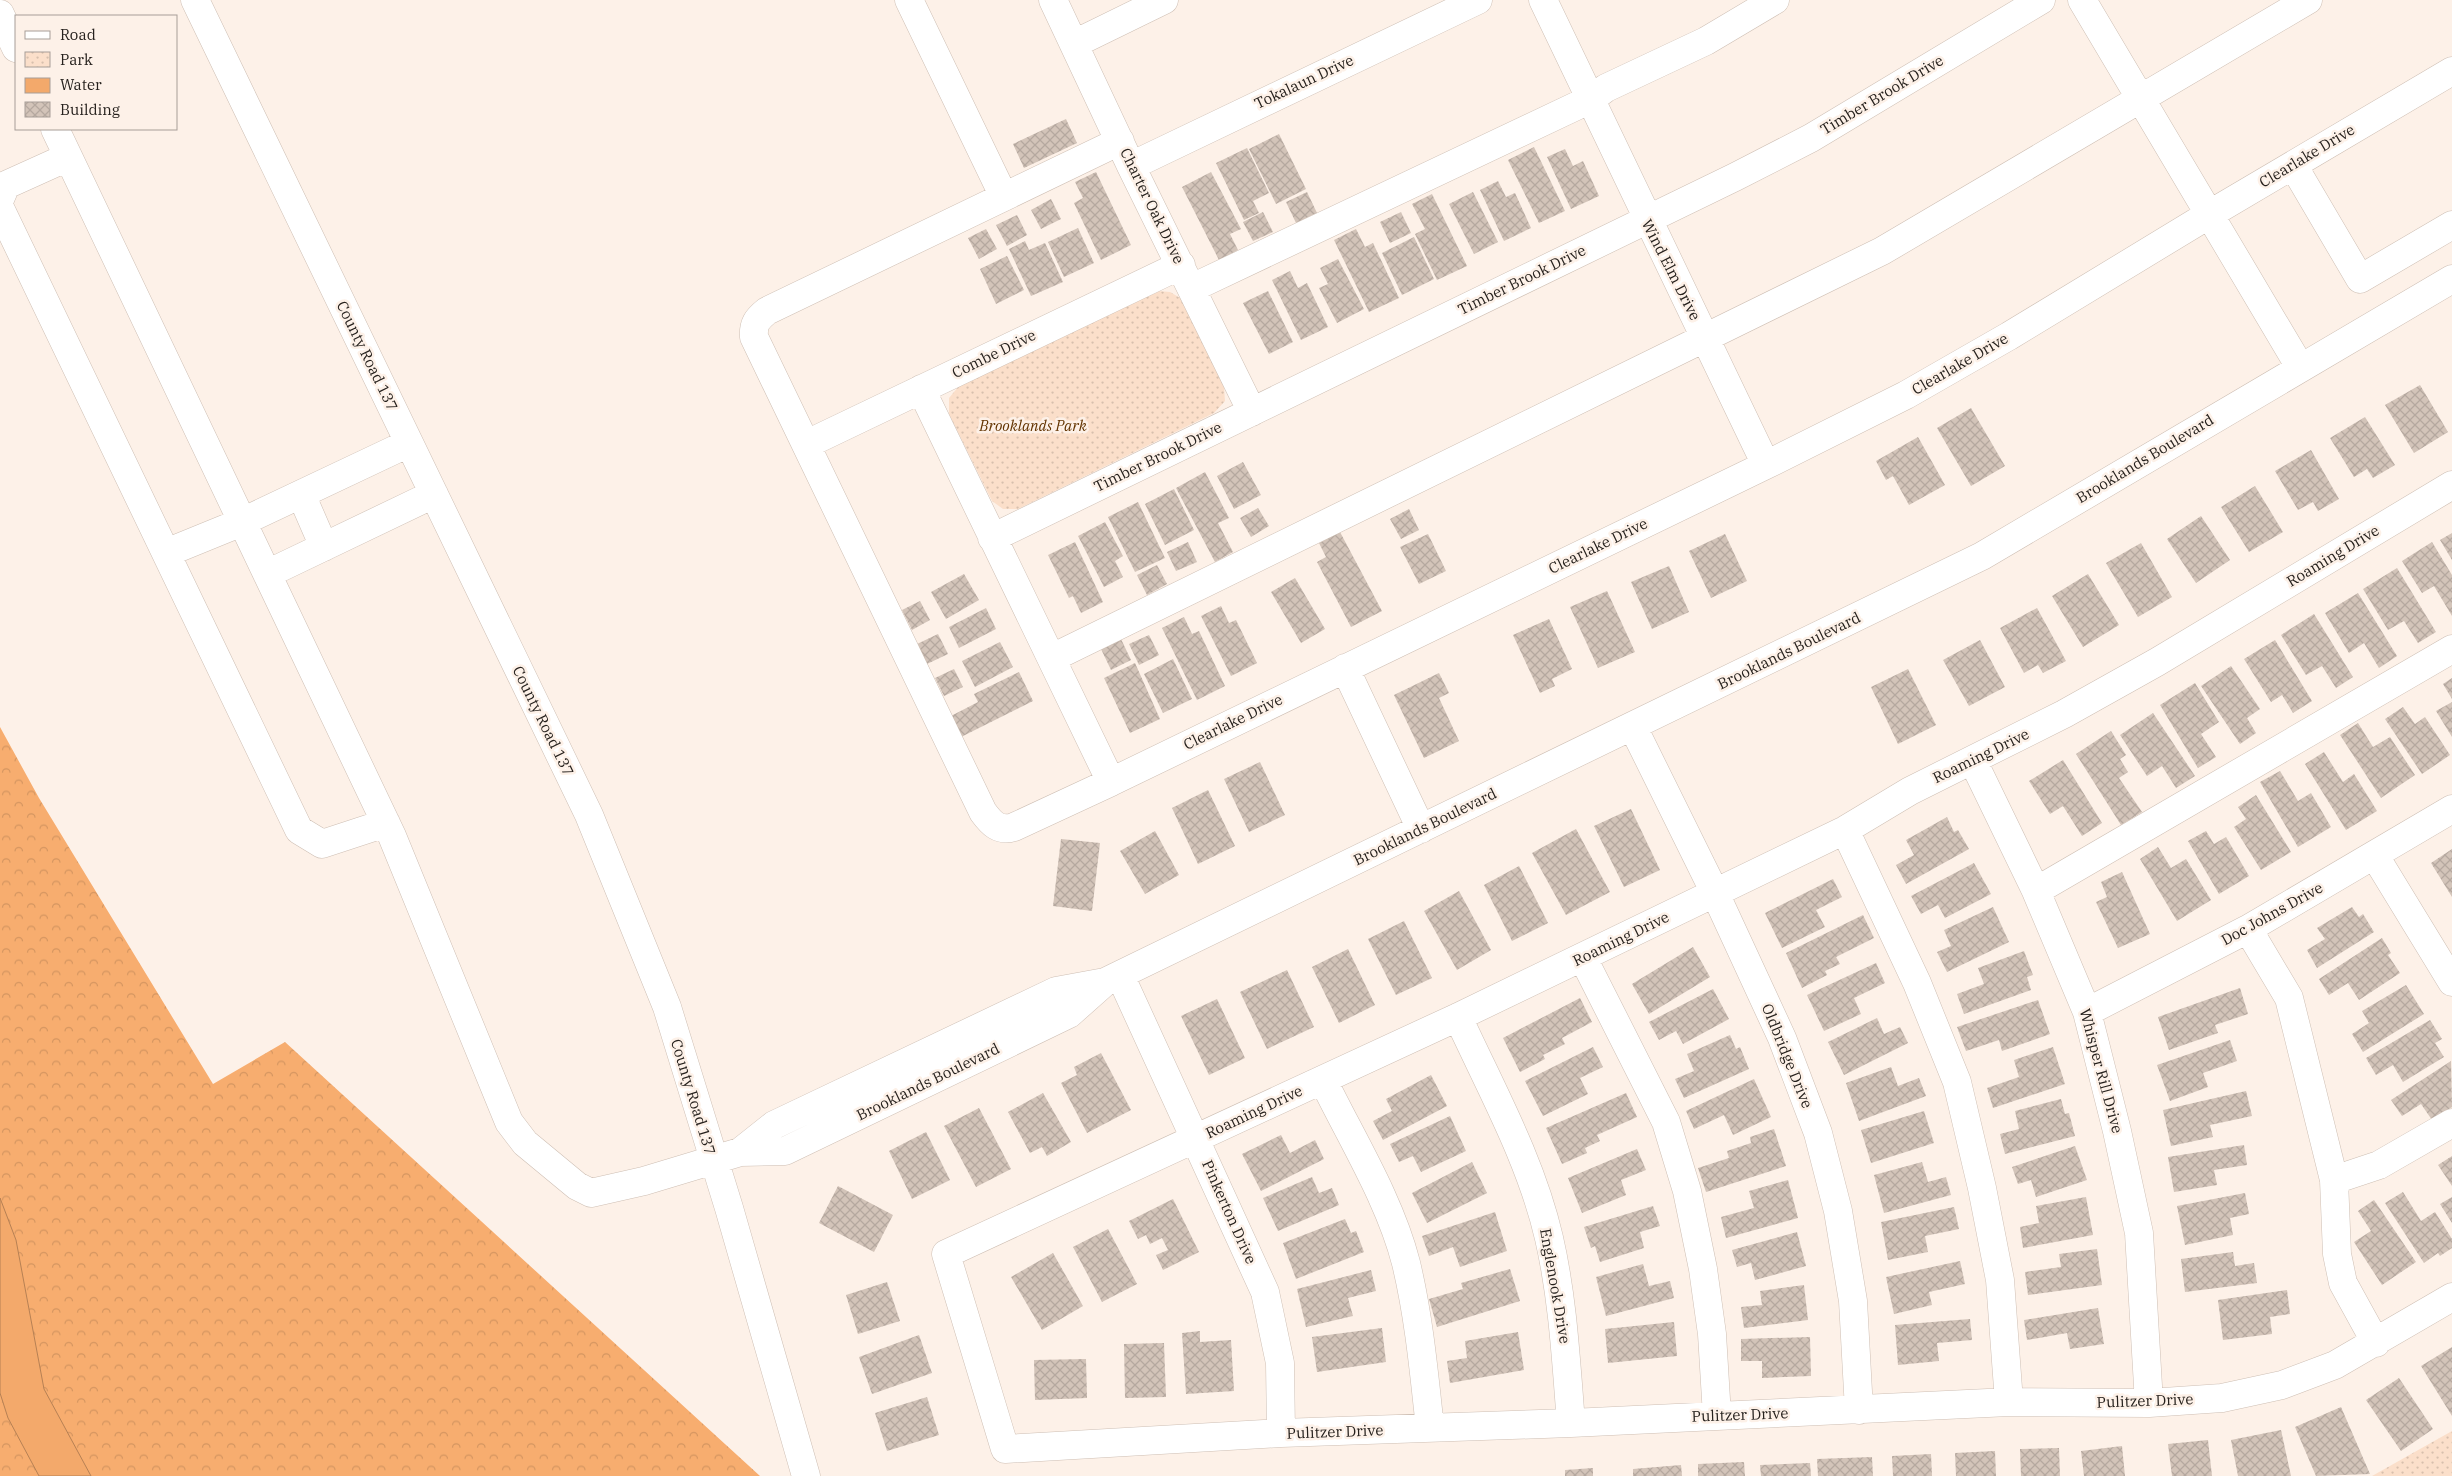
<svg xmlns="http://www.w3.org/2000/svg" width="2452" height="1476" viewBox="0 0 2452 1476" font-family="'IBM Plex Serif',serif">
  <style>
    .forest { fill: url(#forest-crowns) }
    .park { fill: url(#park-dots) }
    .water { fill: #f3a96b; stroke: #b68054 }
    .building { fill: url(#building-cross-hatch) }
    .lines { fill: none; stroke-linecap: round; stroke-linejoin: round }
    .minor-casing { stroke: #cebfb4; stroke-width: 29 }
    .minor { stroke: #fff; stroke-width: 28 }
    .labels { text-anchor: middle; stroke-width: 5; stroke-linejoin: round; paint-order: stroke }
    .street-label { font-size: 15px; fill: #26211d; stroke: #fdf1e8 }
    .park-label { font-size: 15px; font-style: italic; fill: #633401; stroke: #fdf1e8 }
  </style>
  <defs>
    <pattern id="forest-crowns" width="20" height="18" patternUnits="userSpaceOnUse" patternTransform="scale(1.25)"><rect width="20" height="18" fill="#f7ad6f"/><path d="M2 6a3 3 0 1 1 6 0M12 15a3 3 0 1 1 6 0" fill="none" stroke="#d49560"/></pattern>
    <pattern id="park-dots" width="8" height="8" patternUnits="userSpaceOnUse" patternTransform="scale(1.25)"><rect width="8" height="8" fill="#fbdfca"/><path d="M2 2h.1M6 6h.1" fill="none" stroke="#d7bfad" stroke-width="1.8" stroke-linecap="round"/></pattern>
    <pattern id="building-cross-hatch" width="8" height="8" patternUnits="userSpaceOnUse" patternTransform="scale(1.25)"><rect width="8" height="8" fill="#d3c4b9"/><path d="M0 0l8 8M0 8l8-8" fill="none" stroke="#b5a89f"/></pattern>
  </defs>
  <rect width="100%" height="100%" fill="#fdf1e8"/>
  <path class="forest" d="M0 727 39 798 213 1084 285 1042 760 1476H0Z"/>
  <path class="park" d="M1158 291 1170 292 1182 299 1224 387 1225 401 1214 413 1018 509H1003L992 501 949 414V398L959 386Z
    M2452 1431V1476H2372Z"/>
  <path class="water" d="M0 1198 16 1240 44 1389 91 1476H39L8 1418 0 1393Z"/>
  <path class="building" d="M1066 119 1077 143 1024 168 1013 144Z
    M1279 134 1306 189 1276 204 1249 149Z
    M1534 147 1565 211 1539 223 1508 160Z
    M1247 148 1269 193 1253 201 1259 213 1244 220 1216 163Z
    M1565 149 1573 166 1583 161 1599 196 1571 209 1547 157Z
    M1096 172 1131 245 1101 260 1074 203 1083 198 1075 182Z
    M1211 172 1241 229 1230 234 1238 250 1219 260 1182 187Z
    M1498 181 1506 197 1515 193 1531 228 1504 241 1480 190Z
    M1307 192 1317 213 1296 223 1286 202Z
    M1473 192 1498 242 1474 254 1449 204Z
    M1432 194 1467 266 1437 280 1415 234 1425 229 1412 204Z
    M1051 199 1061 219 1041 229 1031 210Z
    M1263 212 1273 232 1253 241 1243 222Z
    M1401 212 1411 233 1390 243 1380 222Z
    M1017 215 1027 235 1007 246 996 225Z
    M1078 228 1094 263 1064 277 1048 242Z
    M986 229 997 249 979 259 968 238Z
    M1356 229 1365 247 1373 243 1399 298 1369 312 1334 240Z
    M1414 237 1434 279 1402 295 1382 253Z
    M1025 241 1029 250 1045 243 1063 282 1031 296 1009 249Z
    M1007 256 1024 290 996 304 980 269Z
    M1338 259 1364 309 1337 323 1319 288 1328 284 1320 268Z
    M1290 271 1298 288 1307 283 1328 327 1301 340 1272 280Z
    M1268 291 1293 342 1269 354 1243 303Z
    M2420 385 2448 432 2414 453 2385 405Z
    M1971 408 2005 466 1971 486 1937 428Z
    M2365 417 2395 465 2373 478 2367 469 2354 477 2330 438Z
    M1918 437 1945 485 1909 505 1893 476 1886 480 1876 461Z
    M2311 450 2339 499 2318 511 2313 502 2298 510 2275 471Z
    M1243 462 1261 495 1234 509 1217 476Z
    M1205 472 1229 518 1218 523 1233 552 1215 562 1176 488Z
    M2255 486 2283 532 2249 552 2221 507Z
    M1174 489 1194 530 1165 545 1145 504Z
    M1138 502 1165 558 1135 572 1108 517Z
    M1258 508 1269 526 1251 537 1240 518Z
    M1409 509 1419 530 1401 539 1390 519Z
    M2201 516 2230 560 2196 583 2167 539Z
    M1105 522 1123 556 1115 561 1123 577 1104 587 1078 536Z
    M1340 532 1382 611 1351 627 1317 562 1326 557 1319 543Z
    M2452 533V560L2440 540Z
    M1428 534 1446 571 1419 584 1400 547Z
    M1725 534 1747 581 1711 598 1689 551Z
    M1075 542 1103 602 1081 613 1073 596 1069 598 1048 555Z
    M1188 542 1197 562 1176 571 1167 552Z
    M2432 542 2452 575V616L2434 586 2422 593 2402 561Z
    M2141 543 2172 597 2138 617 2106 563Z
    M1157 565 1167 584 1147 595 1137 575Z
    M1669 566 1689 612 1652 629 1631 582Z
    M2397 568 2436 632 2418 643 2404 621 2388 630 2363 589Z
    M964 574 979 600 946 619 931 592Z
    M2088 574 2119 625 2083 647 2052 596Z
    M1295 578 1325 629 1301 643 1271 592Z
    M1607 591 1635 652 1598 668 1570 607Z
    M2358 593 2397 656 2379 668 2364 643 2349 653 2325 613Z
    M920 601 930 620 912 630 902 610Z
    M1221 606 1229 623 1236 620 1257 663 1231 676 1201 616Z
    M986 608 996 629 959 648 949 627Z
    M2037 608 2066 661 2043 673 2038 665 2024 673 2000 628Z
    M2314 614 2353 677 2336 688 2322 666 2306 675 2281 635Z
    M1184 617 1192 634 1199 631 1225 686 1197 700 1162 628Z
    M1549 619 1572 669 1552 679 1555 686 1540 693 1513 635Z
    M938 634 948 654 927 664 917 644Z
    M1149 635 1159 655 1139 665 1129 644Z
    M1121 639 1131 660 1111 670 1101 649Z
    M1980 640 2005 687 1969 706 1943 660Z
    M2275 640 2312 701 2293 713 2282 695 2271 702 2244 659Z
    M1000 642 1013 667 975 687 962 661Z
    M1173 659 1192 699 1163 713 1144 674Z
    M1135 663 1160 719 1130 733 1104 678Z
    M2231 666 2260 709 2247 718 2256 733 2240 744 2201 686Z
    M954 669 963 687 944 696 935 678Z
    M1908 669 1936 725 1898 744 1871 687Z
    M1019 672 1033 701 961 737 951 716 978 702 974 694Z
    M1439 673 1449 693 1439 698 1459 741 1424 758 1394 695Z
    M2452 678V699L2443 684Z
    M2195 683 2219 722 2201 734 2216 757 2198 768 2160 705Z
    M2452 702V737L2436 711Z
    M2403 707 2415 724 2425 717 2450 755 2422 774 2385 719Z
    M2153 713 2195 776 2176 788 2162 766 2147 776 2120 735Z
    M2358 723 2373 747 2390 737 2415 775 2381 798 2340 735Z
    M2111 731 2126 755 2120 759 2128 772 2119 778 2142 812 2121 825 2076 754Z
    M2324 752 2343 782 2354 774 2377 811 2346 830 2305 764Z
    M2063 760 2102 823 2082 836 2063 806 2050 814 2029 781Z
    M1260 762 1285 815 1249 832 1224 779Z
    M2280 771 2298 801 2311 793 2331 827 2298 847 2260 782Z
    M1208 790 1235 846 1198 864 1172 808Z
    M2256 795 2291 852 2261 870 2234 827 2246 819 2238 807Z
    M1631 809 1660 870 1624 887 1594 826Z
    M1947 817 1954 832 1958 830 1969 849 1906 884 1896 865 1914 855 1906 840Z
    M1576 829 1610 892 1566 915 1532 853Z
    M1155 831 1179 875 1145 894 1120 851Z
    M2206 831 2214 844 2226 837 2249 876 2219 894 2188 841Z
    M1061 839 1100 843 1092 911 1053 906Z
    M2158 847 2171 868 2186 859 2211 900 2177 921 2140 859Z
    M2452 849V897L2431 863Z
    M1974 863 1991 894 1945 918 1938 905 1921 914 1911 896Z
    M1519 866 1548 923 1512 941 1484 885Z
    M2122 872 2150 934 2118 948 2096 902 2107 897 2101 882Z
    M1833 879 1842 897 1816 910 1825 927 1782 948 1765 913Z
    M1459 891 1491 950 1457 970 1424 911Z
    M1993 907 2009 942 1947 972 1937 952 1951 946 1944 930Z
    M2352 907 2359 917 2363 914 2374 932 2317 968 2307 950 2325 939 2317 928Z
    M1863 915 1874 938 1836 957 1840 964 1825 971 1827 975 1802 988 1786 953Z
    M1404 921 1432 978 1396 995 1368 939Z
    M2382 938 2391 953 2388 955 2400 973 2359 1000 2348 983 2329 995 2319 979Z
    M1693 947 1710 977 1649 1014 1632 984Z
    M1348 949 1375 1005 1339 1023 1312 967Z
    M2024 951 2033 975 2027 977 2031 990 1964 1014 1957 994 1984 984 1978 968Z
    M1876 963 1885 983 1854 998 1861 1014 1824 1031 1807 995Z
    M1287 970 1314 1027 1267 1049 1240 992Z
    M2406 985 2424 1014 2363 1052 2352 1034 2369 1023 2362 1011Z
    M2240 988 2248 1014 2215 1025 2218 1033 2169 1050 2158 1017Z
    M1713 989 1729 1019 1683 1044 1676 1031 1659 1040 1649 1022Z
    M1580 998 1592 1022 1562 1038 1565 1044 1543 1055 1545 1059 1520 1072 1503 1038Z
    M1217 999 1245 1058 1209 1075 1181 1016Z
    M2038 1000 2050 1034 2002 1051 1999 1040 1966 1051 1957 1027Z
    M1877 1018 1884 1034 1900 1027 1908 1043 1844 1075 1828 1042Z
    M2430 1020 2442 1039 2435 1043 2444 1057 2403 1082 2393 1065 2376 1075 2366 1058Z
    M1730 1035 1736 1049 1740 1047 1749 1069 1684 1098 1675 1079 1694 1071 1687 1054Z
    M2230 1040 2237 1061 2203 1073 2208 1087 2170 1101 2157 1065Z
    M1593 1047 1603 1067 1580 1078 1588 1094 1543 1116 1525 1081Z
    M2053 1047 2065 1084 1993 1108 1987 1088 2019 1077 2014 1060Z
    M1101 1053 1131 1110 1087 1133 1061 1083 1077 1075 1074 1067Z
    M2451 1061 2452 1107 2432 1120 2421 1104 2402 1116 2391 1100Z
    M1891 1067 1898 1086 1919 1078 1926 1096 1859 1121 1846 1083Z
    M1431 1075 1447 1106 1383 1140 1373 1121 1392 1111 1386 1099Z
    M1754 1079 1771 1117 1733 1135 1724 1115 1694 1129 1686 1111Z
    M2246 1091 2252 1116 2210 1125 2213 1137 2171 1146 2163 1110Z
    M1043 1093 1071 1142 1047 1156 1042 1147 1030 1153 1008 1112Z
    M1626 1093 1637 1117 1597 1135 1600 1141 1585 1148 1587 1153 1562 1164 1546 1128Z
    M2061 1099 2065 1114 2069 1113 2075 1136 2005 1154 2000 1134 2019 1129 2015 1111Z
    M979 1108 1011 1169 976 1187 944 1126Z
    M1924 1111 1934 1143 1871 1163 1861 1130Z
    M1450 1116 1466 1151 1421 1172 1413 1156 1399 1162 1390 1144Z
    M1774 1129 1786 1166 1706 1192 1698 1168 1729 1158 1727 1151 1751 1143 1750 1137Z
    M926 1132 950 1180 912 1199 889 1151Z
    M1281 1135 1290 1153 1315 1140 1324 1159 1261 1191 1242 1154Z
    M2244 1145 2247 1165 2214 1170 2217 1185 2174 1192 2168 1157Z
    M2075 1146 2087 1180 2036 1197 2031 1180 2018 1184 2012 1167Z
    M1637 1149 1646 1170 1621 1180 1626 1195 1582 1213 1568 1178Z
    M2452 1156V1186L2438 1165Z
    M1472 1162 1487 1193 1427 1223 1412 1193Z
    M1922 1162 1928 1182 1946 1177 1951 1195 1884 1213 1874 1175Z
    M1312 1177 1319 1193 1332 1188 1339 1205 1278 1231 1263 1198Z
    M1788 1180 1798 1218 1726 1238 1721 1217 1754 1208 1749 1191Z
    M838 1186 893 1215 874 1252 819 1223Z
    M2403 1192 2421 1221 2435 1212 2452 1239V1248L2440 1256 2438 1253 2424 1263 2385 1203Z
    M2245 1193 2249 1214 2230 1218 2233 1235 2185 1245 2177 1206Z
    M2086 1197 2093 1235 2023 1248 2020 1227 2039 1223 2036 1206Z
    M2452 1197V1223L2440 1204Z
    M1173 1199 1199 1252 1163 1270 1156 1255 1168 1250 1162 1238 1150 1244 1146 1235 1138 1239 1129 1221Z
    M2374 1200 2416 1262 2382 1285 2354 1242 2371 1231 2358 1211Z
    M1653 1206 1660 1226 1640 1232 1644 1248 1600 1262 1595 1246 1591 1248 1584 1227Z
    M1954 1207 1959 1229 1925 1236 1928 1252 1888 1260 1881 1222Z
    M1495 1212 1507 1251 1460 1267 1453 1247 1429 1256 1422 1236Z
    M1345 1219 1351 1233 1356 1231 1364 1252 1296 1279 1283 1243Z
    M1108 1229 1137 1284 1102 1302 1073 1247Z
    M1797 1232 1806 1266 1755 1280 1751 1263 1737 1267 1732 1250Z
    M2097 1249 2102 1285 2028 1295 2025 1272 2061 1267 2059 1254Z
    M2233 1252 2235 1266 2254 1263 2257 1283 2185 1292 2181 1259Z
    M1053 1253 1083 1306 1042 1330 1011 1277Z
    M1960 1261 1965 1284 1929 1292 1932 1305 1894 1314 1886 1277Z
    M1643 1264 1649 1286 1670 1281 1674 1298 1606 1316 1596 1277Z
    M1510 1269 1520 1301 1437 1327 1429 1299 1463 1289 1461 1283Z
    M1371 1270 1376 1291 1348 1298 1353 1316 1306 1327 1297 1289Z
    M887 1282 900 1321 858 1334 846 1295Z
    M1804 1285 1808 1320 1744 1328 1741 1307 1762 1305 1760 1291Z
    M2287 1290 2290 1314 2270 1317 2272 1334 2223 1340 2218 1300Z
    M2098 1308 2104 1344 2070 1349 2067 1333 2027 1340 2024 1320Z
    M1970 1319 1972 1340 1937 1343 1939 1361 1898 1365 1895 1325Z
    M1674 1322 1677 1356 1608 1363 1605 1329Z
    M1382 1328 1386 1362 1317 1372 1312 1337Z
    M1200 1331V1342L1231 1340 1234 1391 1186 1394 1182 1333Z
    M1518 1332 1524 1370 1450 1383 1447 1361 1467 1358 1465 1341Z
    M919 1335 932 1373 872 1394 859 1357Z
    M1810 1337 1811 1376 1762 1378V1361H1741V1339Z
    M1164 1343 1166 1397 1125 1398 1124 1344Z
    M2452 1347V1416L2421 1366Z
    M1086 1359 1087 1398 1035 1400 1034 1360Z
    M2399 1378 2433 1429 2401 1451 2366 1400Z
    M927 1397 939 1435 887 1451 875 1413Z
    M2341 1407 2370 1474 2316 1476 2295 1427Z
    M2281 1430 2291 1476H2238L2231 1440Z
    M2208 1440 2212 1476H2172L2168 1444Z
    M2122 1446 2125 1476H2084L2081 1451Z
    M2059 1448 2060 1476H2021L2020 1449Z
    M1995 1451 1996 1476H1956L1955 1453Z
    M1931 1454 1932 1476H1893L1892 1456Z
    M1872 1457 1873 1476H1818L1817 1459Z
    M1744 1462 1745 1476H1698V1464Z
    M1810 1463 1811 1476H1761L1760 1465Z
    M1681 1465 1682 1476H1633V1469Z
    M1593 1468V1476H1565V1470Z"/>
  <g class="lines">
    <defs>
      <path id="minor" d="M195 0 589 815 667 1007 729 1208 806 1476
        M909 0 1004 197
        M1053 0 1131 166 1252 412
        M1543 0 1766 465
        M2082 0 2300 367
        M0 14 16 48
        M1074 44 1164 0
        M55 129 392 836 509 1122 525 1143 577 1186 591 1193 644 1181 740 1152 785 1151 1069 1014 1105 982
        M2293 165 2360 279 2452 225
        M1131 166 1478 0
        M0 199 6 185 68 157
        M0 208 299 830 322 844 386 823
        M1192 288 1591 99 1606 88 1706 41 1775 0
        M921 389 1111 782 1766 465 1906 395 2009 336 2210 214 2452 71
        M807 444 1181 265
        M2452 485 2157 662 2064 714 1910 791 1845 830 1458 1017 946 1254 1005 1449 1281 1433 1571 1423 2009 1402 2149 1403 2222 1398 2282 1385 2335 1365 2452 1297
        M301 494 324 547
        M992 538 1735 177 1811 138 2041 0
        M166 553 242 522 409 443
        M267 574 434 494
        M1052 658 1882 251 2308 0
        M1345 668 1421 829
        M1633 727 1715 893 1782 1038 1818 1133 1838 1211 1853 1301 1859 1410
        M1973 761 2036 891 2087 1012 2117 1131 2139 1233 2149 1403
        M1111 782 1014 827C999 832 991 823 983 812L754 337C753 324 757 319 767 311L1120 141
        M1845 830 1917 983 1957 1082 1982 1188 2000 1280 2009 1402
        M2375 856 2452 982
        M2036 891 2452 649
        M2248 929 2289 998 2334 1180 2337 1254 2343 1283 2376 1343
        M1583 958 1666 1122 1687 1191 1703 1269 1712 1334 1717 1416
        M1120 975 1265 1292 1280 1363 1281 1433
        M2087 1012 2248 929 2452 809
        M1458 1017C1491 1089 1531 1160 1549 1238 1563 1299 1566 1361 1571 1423
        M1323 1080C1351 1138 1390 1200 1406 1263 1419 1317 1424 1373 1430 1428
        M740 1152 774 1125 1056 991 1105 982 1982 556 2452 279
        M2334 1180 2379 1165 2452 1123"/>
    </defs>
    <use href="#minor" class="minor-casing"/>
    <use href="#minor" class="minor"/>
  </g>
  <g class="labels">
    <g class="street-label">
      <text transform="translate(1304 82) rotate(-25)" y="5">Tokalaun Drive</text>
      <text transform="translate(1882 95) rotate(-31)" y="5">Timber Brook Drive</text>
      <text transform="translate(2307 156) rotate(-31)" y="5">Clearlake Drive</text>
      <text transform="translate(1152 206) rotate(64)" y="5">Charter Oak Drive</text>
      <text transform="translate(1671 270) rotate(63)" y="5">Wind Elm Drive</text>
      <text transform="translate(1522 280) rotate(-26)" y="5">Timber Brook Drive</text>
      <text transform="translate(994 354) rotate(-26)" y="5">Combe Drive</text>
      <text transform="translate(367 356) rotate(64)" y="5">County Road 137</text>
      <text transform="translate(1960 364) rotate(-30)" y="5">Clearlake Drive</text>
      <text transform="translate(1158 457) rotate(-26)" y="5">Timber Brook Drive</text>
      <text transform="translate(2145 459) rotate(-31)" y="5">Brooklands Boulevard</text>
      <text transform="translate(1598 546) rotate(-26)" y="5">Clearlake Drive</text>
      <text transform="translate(2333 556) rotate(-31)" y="5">Roaming Drive</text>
      <text transform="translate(1789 651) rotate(-26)" y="5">Brooklands Boulevard</text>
      <text transform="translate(543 721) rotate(64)" y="5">County Road 137</text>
      <text transform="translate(1233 722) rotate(-26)" y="5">Clearlake Drive</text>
      <text transform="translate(1981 756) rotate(-26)" y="5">Roaming Drive</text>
      <text transform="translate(1425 827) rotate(-26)" y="5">Brooklands Boulevard</text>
      <text transform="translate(2272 914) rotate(-29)" y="5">Doc Johns Drive</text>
      <text transform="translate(1621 939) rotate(-26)" y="5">Roaming Drive</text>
      <text transform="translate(1787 1056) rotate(68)" y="5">Oldbridge Drive</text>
      <text transform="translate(2101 1071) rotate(75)" y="5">Whisper Rill Drive</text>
      <text transform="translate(928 1082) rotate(-26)" y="5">Brooklands Boulevard</text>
      <text transform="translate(693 1097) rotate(73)" y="5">County Road 137</text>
      <text transform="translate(1254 1112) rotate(-25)" y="5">Roaming Drive</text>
      <text transform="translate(1229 1212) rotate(66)" y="5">Pinkerton Drive</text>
      <text transform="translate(1555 1286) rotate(80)" y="5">Englenook Drive</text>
      <text transform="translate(2145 1401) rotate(-2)" y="5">Pulitzer Drive</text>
      <text transform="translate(1740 1415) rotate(-2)" y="5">Pulitzer Drive</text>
      <text transform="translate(1335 1432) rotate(-2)" y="5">Pulitzer Drive</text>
    </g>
    <g class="park-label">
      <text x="1033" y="431">Brooklands Park</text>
    </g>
  </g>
  <rect x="15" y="15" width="162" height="115" fill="#fdf1e8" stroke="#a79e97"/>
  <rect x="25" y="31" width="25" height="8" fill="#ffffff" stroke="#a79e97"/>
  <text x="60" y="40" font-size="15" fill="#26211d">Road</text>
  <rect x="25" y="52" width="25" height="15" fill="url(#park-dots)" stroke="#a79e97"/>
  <text x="60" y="65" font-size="15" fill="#26211d">Park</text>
  <rect x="25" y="78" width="25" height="15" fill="#f3a96b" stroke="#a79e97"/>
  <text x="60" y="90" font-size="15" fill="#26211d">Water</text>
  <rect x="25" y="102" width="25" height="15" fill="url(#building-cross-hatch)" stroke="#a79e97"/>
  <text x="60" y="115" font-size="15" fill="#26211d">Building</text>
</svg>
